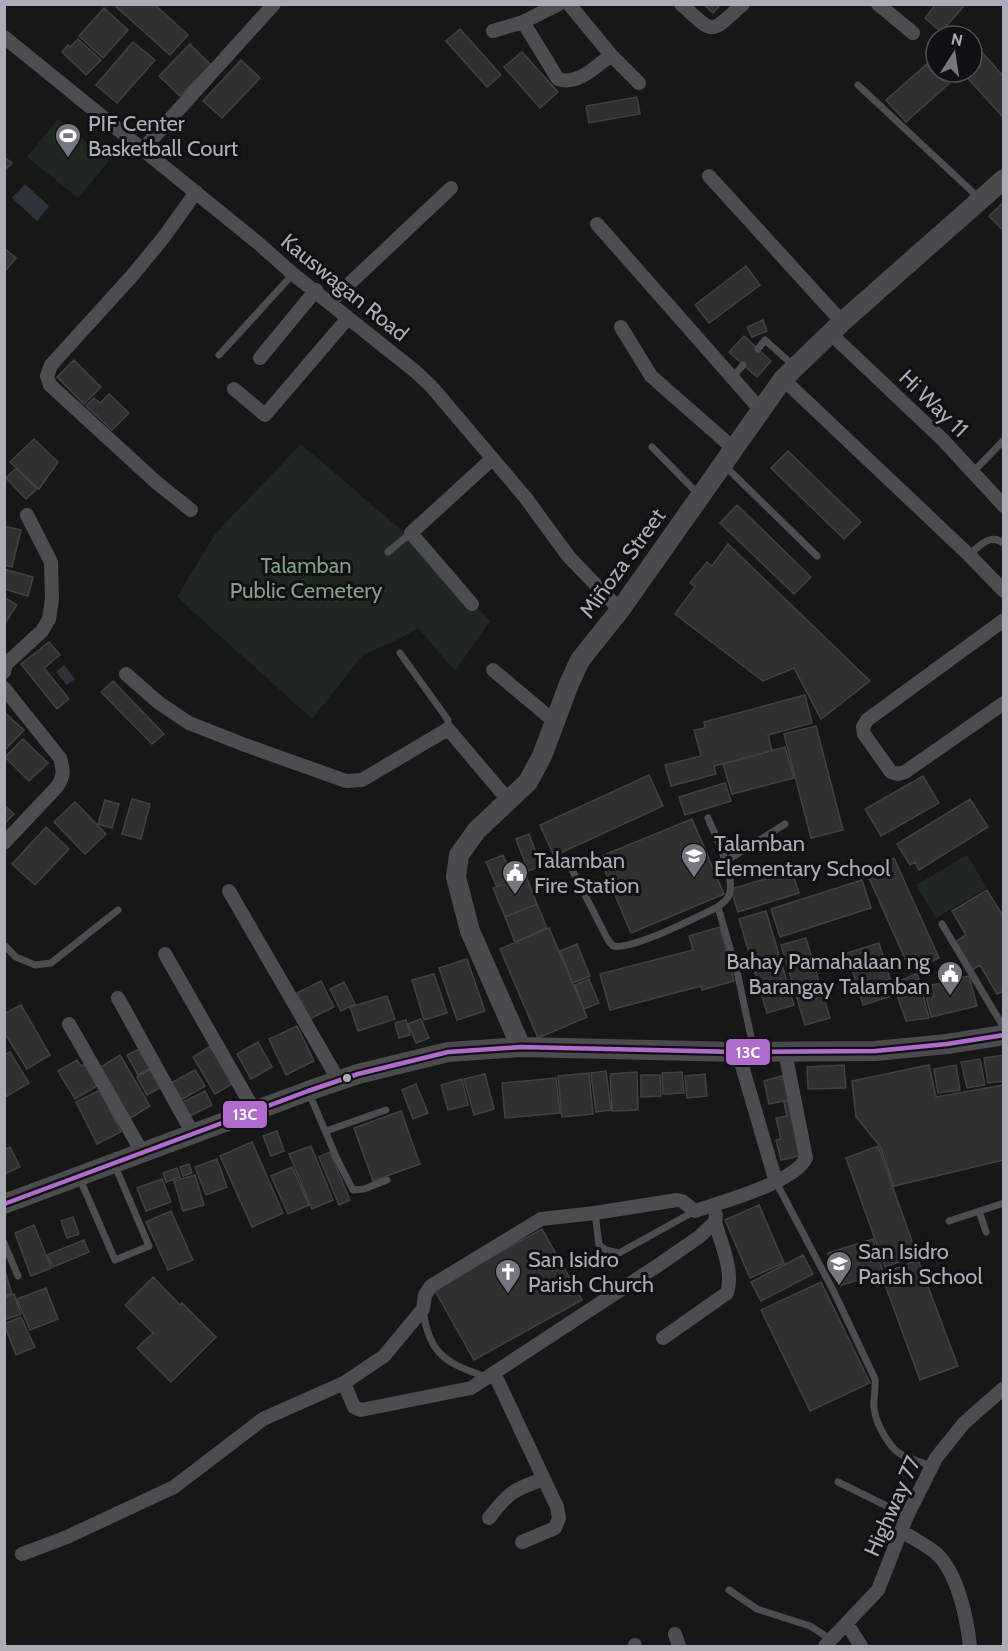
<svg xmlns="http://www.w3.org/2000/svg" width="1008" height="1651" viewBox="0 0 1008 1651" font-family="Cabin,sans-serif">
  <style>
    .green { fill: #202621 }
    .water { fill: #2e333a }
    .building { fill: #303031; stroke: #404143; stroke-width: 1.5 }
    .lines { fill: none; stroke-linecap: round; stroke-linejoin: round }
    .service { stroke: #4c4d50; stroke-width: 7 }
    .minor { stroke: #4c4d50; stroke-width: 14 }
    .secondary { stroke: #4b4b4e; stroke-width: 20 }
    .bus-1-casing { stroke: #111113; stroke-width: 9 }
    .bus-1 { stroke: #b06ccc; stroke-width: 4.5 }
    .bus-dot { fill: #aaacb7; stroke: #111113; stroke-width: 2 }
    .labels { text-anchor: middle; stroke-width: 6; stroke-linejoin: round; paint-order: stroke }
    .poi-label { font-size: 22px; fill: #aaacb7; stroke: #111113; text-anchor: start }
    .street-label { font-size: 22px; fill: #aaacb7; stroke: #111113 }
    .park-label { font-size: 22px; fill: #82a087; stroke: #111113 }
    .line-badge { stroke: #111113; stroke-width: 2 }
    .badge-label { font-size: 16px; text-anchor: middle; font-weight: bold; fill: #fff }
  </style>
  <rect width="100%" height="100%" fill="#171717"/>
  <path class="green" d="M58 119 109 161 78 198 27 157Z
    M301 444 407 535 490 621 455 671 418 628 403 637 363 655 312 719 177 597 215 534Z
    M967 855 987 888 936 918 916 885Z"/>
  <path class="water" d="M25 184 49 206 37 221 12 198Z
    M64 665 75 679 67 685 56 672Z"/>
  <path class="building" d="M113 4H154L188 35 170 55Z
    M703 4H721L713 13Z
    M936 4H960L963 7 941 32 925 18Z
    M104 8 128 30 103 58 79 36Z
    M460 29 501 75 487 87 446 41Z
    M78 39 101 60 86 75 62 52 68 45 70 47Z
    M972 41 1004 77V118L962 72 906 122 886 100 936 56V72H972Z
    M133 42 155 60 117 103 96 85Z
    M190 44 211 65 180 96 159 76Z
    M522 52 558 92 540 108 504 67Z
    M241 60 260 78 222 118 203 101Z
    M637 97 640 114 589 123 586 106Z
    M4 157 12 163 4 171Z
    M1004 202V231L989 216Z
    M4 248 16 258 4 272Z
    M746 266 760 285 709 323 695 305Z
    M763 320 767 331 752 337 747 327Z
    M744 336 771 361 757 377 729 352Z
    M74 360 101 387 84 404 57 377Z
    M109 394 129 413 112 430 86 406 94 398 100 403Z
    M34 439 58 462 39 489 10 462Z
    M788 451 861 522 844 539 771 468Z
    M16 468 37 489 26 499 6 478Z
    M737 505 811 577 794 594 720 523Z
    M4 526 21 530 12 567 4 565Z
    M728 544 870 681 821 719 794 668 763 681 675 614 695 587 690 583 707 562 712 566Z
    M4 569 33 577 28 596 4 589Z
    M4 597 17 605 5 623 4 622Z
    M49 642 60 655 44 668 69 699 57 709 21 664Z
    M113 681 164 734 152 744 101 692Z
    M805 695 812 723 768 735 772 751 714 766 716 774 671 786 665 765 701 756 694 730 705 728 704 722Z
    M4 712 24 730 4 751Z
    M816 726 843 830 811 838 784 734Z
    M23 739 48 763 29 781 5 757Z
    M785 747 794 778 732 794 723 764Z
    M649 775 663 806 554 856 540 825Z
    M923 776 939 803 881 836 865 809Z
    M725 783 731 801 685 815 679 797Z
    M132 799 150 804 141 839 122 834Z
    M970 799 988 827 919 870 915 862 910 865 897 844Z
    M105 800 119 804 112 828 98 824Z
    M75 802 106 834 85 854 54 822Z
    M4 805 14 814 4 824Z
    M692 819 724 894 631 933 599 857Z
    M46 827 69 849 35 885 12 864Z
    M529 834 541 866 528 871 516 839Z
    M503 855 513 878 496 885 486 862Z
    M894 858 939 958 910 970 866 871Z
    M792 871 799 893 738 912 731 889Z
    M526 876 537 904 505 917 493 888Z
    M862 880 871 908 780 937 771 909Z
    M987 890 1004 918V991L997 994 980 965 972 970 955 942 966 935 952 911Z
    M537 904 547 928 515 942 505 917Z
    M766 911 794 1005 767 1013 739 919Z
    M720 927 734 981 702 990 701 986 610 1010 600 974 693 950 689 936Z
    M549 928 587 1017 538 1038 500 949Z
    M806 938 830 1018 805 1025 781 945Z
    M879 943 895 995 863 1005 847 953Z
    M577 944 590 976 573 983 560 951Z
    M467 959 485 1011 457 1020 439 968Z
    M917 973 929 1018 906 1021 893 984Z
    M434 974 447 1013 424 1020 412 980Z
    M969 976 977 1006 931 1017 924 987Z
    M589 979 599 1003 584 1009 575 985Z
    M321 981 334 1007 310 1019 297 993Z
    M344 982 355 1004 341 1011 330 989Z
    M387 996 395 1019 358 1031 350 1007Z
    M21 1005 50 1055 27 1069 4 1032V1014Z
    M421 1019 429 1038 416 1043 408 1024Z
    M406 1020 410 1035 399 1038 395 1023Z
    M297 1026 314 1061 286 1075 269 1039Z
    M258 1042 272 1067 251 1079 237 1054Z
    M212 1045 234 1083 215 1094 193 1057Z
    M143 1047 154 1066 138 1075 127 1055Z
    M10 1052 29 1083 4 1098V1055Z
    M120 1055 150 1106 129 1119 99 1068Z
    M1004 1055V1081L988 1083 984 1058Z
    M980 1059 985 1085 967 1088 961 1062Z
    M77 1060 81 1066 86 1063 97 1086 75 1099 58 1071Z
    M844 1065 846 1088 808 1089 807 1067Z
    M929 1065 936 1097 1004 1085V1160L894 1186 880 1146 856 1117 852 1081Z
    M956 1065 960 1090 938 1093 934 1069Z
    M155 1067 165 1085 147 1095 137 1077Z
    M195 1070 205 1086 181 1100 171 1083Z
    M606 1071 611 1110 596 1112 591 1073Z
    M637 1072 638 1110 612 1111 610 1074Z
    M682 1072 684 1093 663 1094 662 1073Z
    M589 1073 593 1114 562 1117 558 1076Z
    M485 1074 494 1109 474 1115 464 1079Z
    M705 1074 707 1096 687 1098 685 1076Z
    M641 1075H660L661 1096 641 1097Z
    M785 1075 790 1100 769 1104 764 1081Z
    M556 1078 560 1113 505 1118 502 1083Z
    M462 1079 468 1105 448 1110 441 1085Z
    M416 1084 428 1113 413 1119 402 1090Z
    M100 1090 121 1132 97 1144 76 1102Z
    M205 1091 212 1105 190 1116 183 1102Z
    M790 1101 804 1155 781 1160 776 1140 781 1139 776 1118 787 1116 784 1102Z
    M401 1111 420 1164 373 1181 354 1128Z
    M277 1131 284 1151 271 1156 263 1136Z
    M252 1142 283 1213 252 1227 220 1156Z
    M311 1146 333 1200 312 1209 289 1154Z
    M878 1146 917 1255 885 1267 846 1158Z
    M10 1147 20 1167 7 1173 4 1169V1150Z
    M330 1152 350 1200 339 1205 319 1157Z
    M217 1159 227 1187 206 1195 195 1167Z
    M189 1164 192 1173 183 1176 180 1167Z
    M292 1167 309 1205 288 1214 271 1176Z
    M177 1168 180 1177 166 1182 163 1173Z
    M195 1175 204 1205 183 1211 174 1181Z
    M162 1179 171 1202 146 1211 137 1188Z
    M759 1205 784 1263 750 1278 725 1220Z
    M171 1211 193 1260 168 1270 146 1222Z
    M73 1217 79 1234 67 1238 61 1221Z
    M34 1225 51 1268 31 1276 15 1233Z
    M542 1229 582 1300 474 1360 434 1289Z
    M873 1239 883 1272 839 1286 828 1253Z
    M84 1240 89 1252 53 1267 47 1255Z
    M803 1255 813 1274 761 1301 751 1282Z
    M918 1260 958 1366 920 1380 881 1274Z
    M6 1274 12 1294 4 1296V1275Z
    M153 1277 180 1305 182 1303 216 1337 171 1382 137 1348 153 1333 125 1305Z
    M821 1282 870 1383 810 1411 761 1310Z
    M46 1288 58 1319 30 1330 17 1299Z
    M14 1294 21 1314 4 1320V1298Z
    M21 1317 35 1347 16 1355 4 1324Z"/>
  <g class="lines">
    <path class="service" d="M858 85 979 198
      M758 349 765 340 794 366
      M219 355 293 274
      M732 378 743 365
      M652 447 699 495
      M724 465 817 556
      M973 472 1004 440
      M388 552 411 533
      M969 555C979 546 991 532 1004 544
      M400 653 448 720V729
      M708 818C715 835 738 880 728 897 726 901 721 904 718 907
      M566 858 608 940 613 946C634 950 696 917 718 907L738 976 754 1051
      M726 861 785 824
      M942 924 1004 1028
      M4 945 16 957 35 965 51 963 118 910
      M309 1093 337 1159 353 1190 364 1189 387 1180
      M326 1131 386 1110
      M79 1177 115 1260 149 1246 115 1166
      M776 1182 834 1292 875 1379C876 1389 873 1399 874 1408 876 1424 889 1449 904 1456 913 1460 923 1463 932 1466
      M979 1211 986 1232
      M595 1213 599 1245 606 1250 619 1253 695 1211
      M949 1221 1004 1203
      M4 1243 18 1276
      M423 1310C429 1355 446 1363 486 1377
      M838 1482 907 1516
      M729 1590 757 1609 810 1626 832 1640"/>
    <path class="minor" d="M569 4 611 55 639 83
      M681 4C715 35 709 35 743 4
      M878 4 913 33
      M523 22 558 79C578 86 596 66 611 55
      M493 31 523 22 559 4
      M4 37 258 243 293 274 416 372 431 386 525 497 569 557 620 610
      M143 149 274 4
      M709 176 842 322
      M597 224 760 409
      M330 302 451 188
      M621 327 651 376 733 448
      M830 333 943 440 1004 506
      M260 358 316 290
      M783 379 969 555 1004 591
      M234 389 265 415 348 318
      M191 510 157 483 50 385 47 376 51 365 131 277 164 237 196 192
      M472 604 411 533 492 459
      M1004 620 867 720 863 727 864 734 891 772 898 774 905 772 1004 703
      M493 670 555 722
      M4 672 6 664 42 631 49 619 52 599 51 562 27 515
      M126 674 159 703 189 723 245 745 346 781 362 780 448 729 509 801
      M4 688 60 758C64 771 64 777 56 788L4 843
      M229 891 339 1081
      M165 954 255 1112
      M118 998 193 1134
      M69 1024 142 1152
      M738 1052 776 1182
      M663 1338 727 1293C734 1271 721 1243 715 1222L716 1215
      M494 1373 557 1507 559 1518 555 1528 522 1542
      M344 1383 354 1407 361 1410 471 1388 660 1264 699 1237 715 1222
      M489 1518C508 1493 514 1489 544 1479
      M901 1531C912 1538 927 1545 937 1554 958 1574 967 1619 970 1646
      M22 1554 67 1537 174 1487 263 1419 344 1383 384 1356 423 1309 425 1295 431 1286 541 1219 595 1213 677 1200 682 1201 695 1211C721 1202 794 1183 806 1158L785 1052
      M847 1624 861 1646
      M675 1634 679 1646
      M635 1645V1646
      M825 1646 878 1590 907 1516 936 1458 964 1423 1004 1388"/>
    <path class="secondary" d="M521 1047 470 931 456 877 459 855 477 830 528 782 542 756 569 684 580 660 620 610 783 379 842 322 1004 179
      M4 1204 308 1091 358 1074 448 1052 521 1047 738 1052 875 1051 947 1044 1004 1035"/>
    <defs>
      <path id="bus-1" d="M4 1204 308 1091 358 1074 448 1052 521 1047 738 1052 875 1051 947 1044 1004 1035"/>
    </defs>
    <use href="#bus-1" class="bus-1-casing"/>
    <use href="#bus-1" class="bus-1"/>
  </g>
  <defs>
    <symbol id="stadium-pin" viewBox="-11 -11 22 30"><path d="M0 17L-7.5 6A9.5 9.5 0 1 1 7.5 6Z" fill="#77787f" stroke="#111113"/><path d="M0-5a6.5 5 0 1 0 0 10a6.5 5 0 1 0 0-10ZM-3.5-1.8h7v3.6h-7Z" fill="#fff"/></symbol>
    <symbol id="school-pin" viewBox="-11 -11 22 30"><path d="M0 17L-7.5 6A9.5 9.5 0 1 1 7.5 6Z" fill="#77787f" stroke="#111113"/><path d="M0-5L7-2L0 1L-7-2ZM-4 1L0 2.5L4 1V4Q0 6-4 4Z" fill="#fff"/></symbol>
    <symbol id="civic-pin" viewBox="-11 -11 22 30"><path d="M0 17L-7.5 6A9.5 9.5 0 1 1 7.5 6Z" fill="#77787f" stroke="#111113"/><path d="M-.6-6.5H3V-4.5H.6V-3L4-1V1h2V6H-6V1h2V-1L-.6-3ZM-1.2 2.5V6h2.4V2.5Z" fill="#fff"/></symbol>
    <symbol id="church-pin" viewBox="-11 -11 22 30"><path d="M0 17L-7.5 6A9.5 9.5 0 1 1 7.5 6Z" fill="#77787f" stroke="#111113"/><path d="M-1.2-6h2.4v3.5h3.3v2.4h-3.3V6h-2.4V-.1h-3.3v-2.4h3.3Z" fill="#fff"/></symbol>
  </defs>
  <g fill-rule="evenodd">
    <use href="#stadium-pin" x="53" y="121" width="30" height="40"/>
    <use href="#school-pin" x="679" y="841" width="30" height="40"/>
    <use href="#civic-pin" x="500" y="858" width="30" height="40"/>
    <use href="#civic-pin" x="935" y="959" width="30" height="40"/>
    <use href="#school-pin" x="824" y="1249" width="30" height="40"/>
    <use href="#church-pin" x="493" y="1257" width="30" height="40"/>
  </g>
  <circle class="bus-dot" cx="347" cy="1078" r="5"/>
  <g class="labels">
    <g class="poi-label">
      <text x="88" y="131">PIF Center<tspan x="88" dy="25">Basketball Court</tspan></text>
      <text x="714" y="851">Talamban<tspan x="714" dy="25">Elementary School</tspan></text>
      <text x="534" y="868">Talamban<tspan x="534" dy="25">Fire Station</tspan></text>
      <text x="930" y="969" text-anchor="end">Bahay Pamahalaan ng<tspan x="930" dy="25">Barangay Talamban</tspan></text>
      <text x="858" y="1259">San Isidro<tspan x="858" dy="25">Parish School</tspan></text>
      <text x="528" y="1267">San Isidro<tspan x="528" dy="25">Parish Church</tspan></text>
    </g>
    <g class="street-label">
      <text transform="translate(345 287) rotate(39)" y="8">Kauswagan Road</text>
      <text transform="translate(934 403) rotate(44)" y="8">Hi Way 11</text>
      <text transform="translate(622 563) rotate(-54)" y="8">Miñoza Street</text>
      <text transform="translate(892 1506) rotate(-66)" y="8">Highway 77</text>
    </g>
    <g class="park-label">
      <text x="306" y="573">Talamban<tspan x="306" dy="25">Public Cemetery</tspan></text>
    </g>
  </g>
  <g class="line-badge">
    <rect x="725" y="1038" width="46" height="28" rx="6" fill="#b06ccc"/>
    <rect x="222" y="1100" width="46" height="29" rx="6" fill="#b06ccc"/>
  </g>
  <g class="badge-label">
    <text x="748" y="1058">13C</text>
    <text x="245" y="1120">13C</text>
  </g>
  <rect width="1008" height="1651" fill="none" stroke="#aaacb7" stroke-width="12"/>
  <g transform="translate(954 54) rotate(12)"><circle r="28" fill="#111113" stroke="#4e4f55" stroke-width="1.5"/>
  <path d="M0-4.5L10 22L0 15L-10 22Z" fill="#77787f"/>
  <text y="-9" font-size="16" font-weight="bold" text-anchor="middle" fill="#aaacb7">N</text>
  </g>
</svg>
